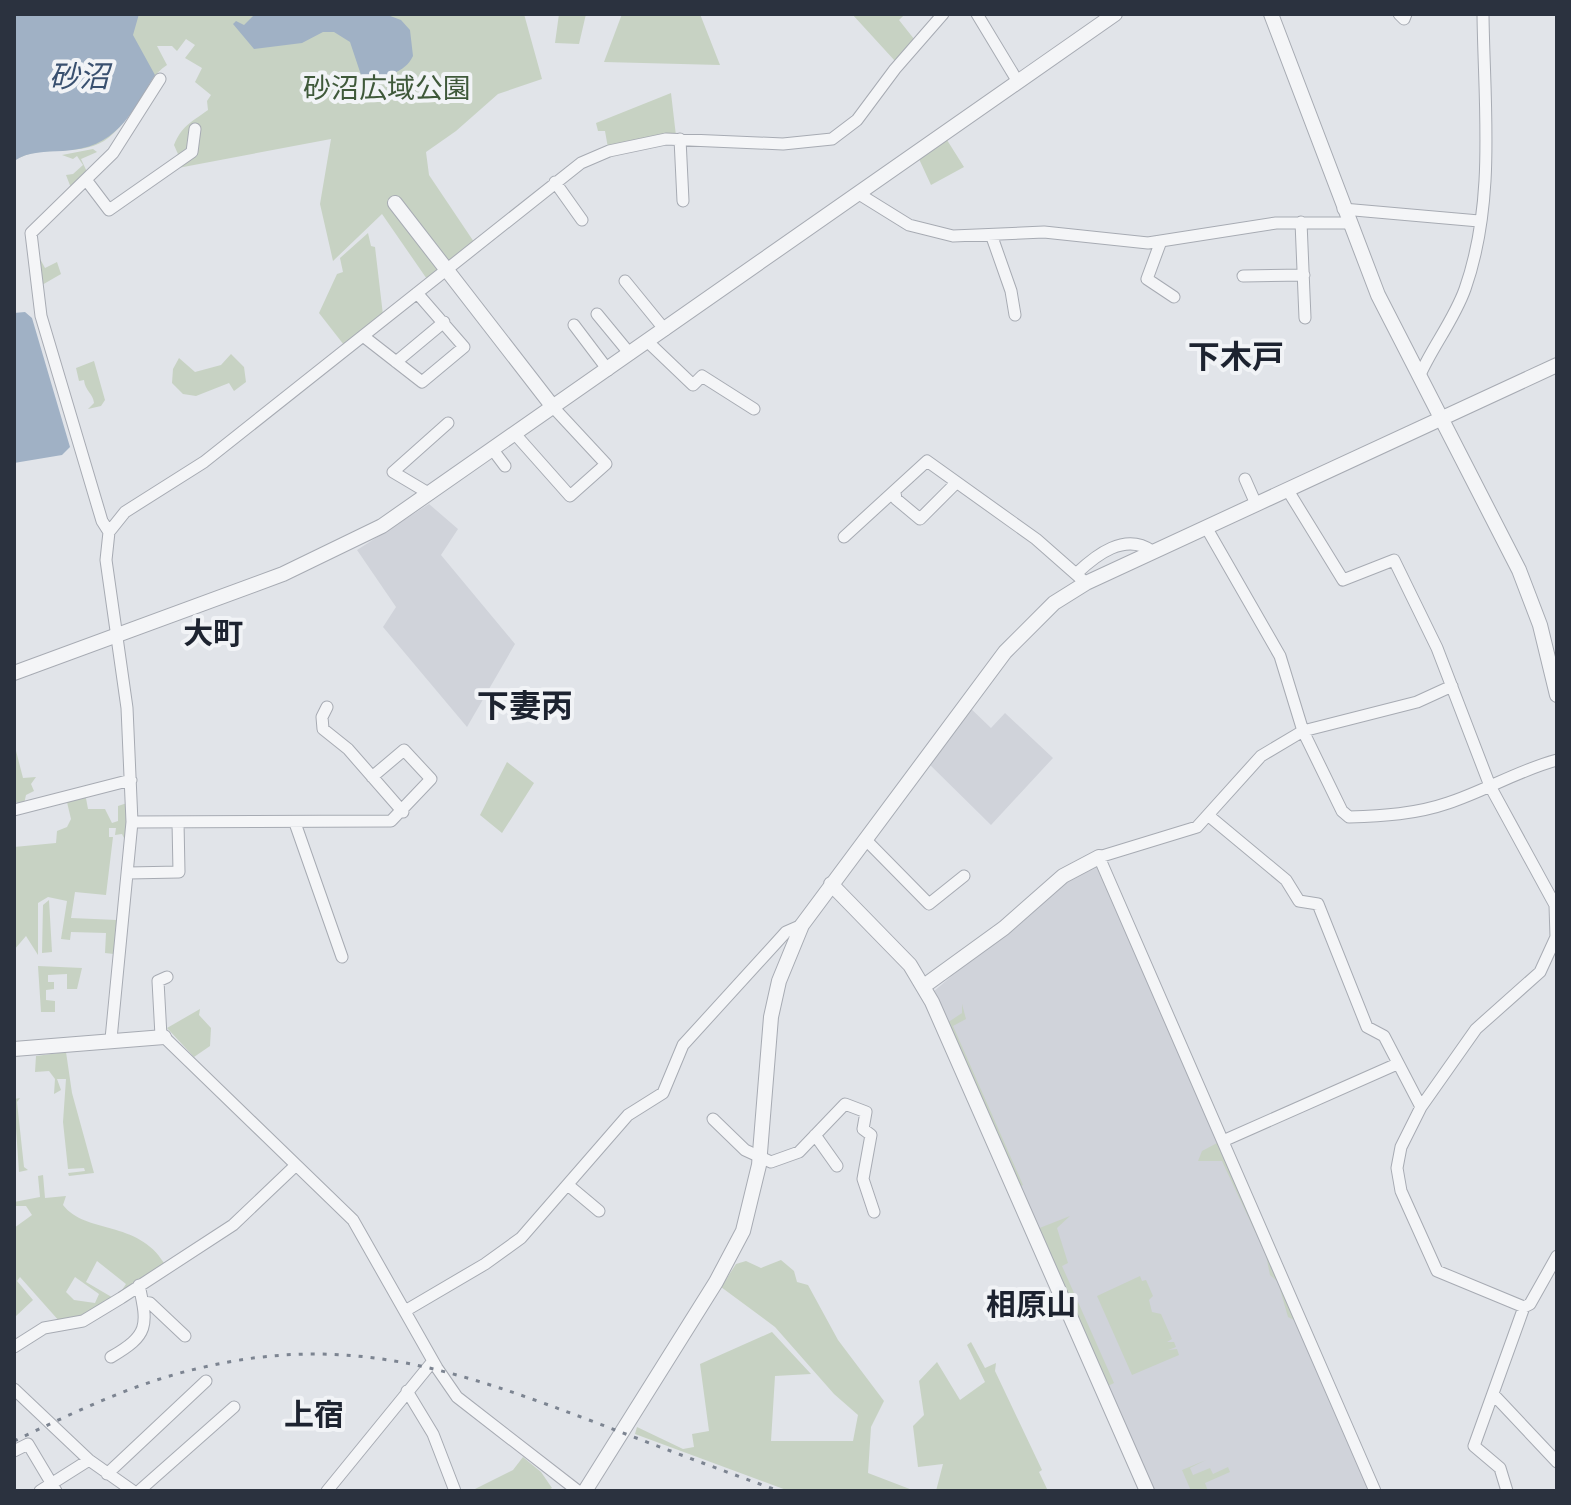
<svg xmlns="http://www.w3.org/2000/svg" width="1571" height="1505" viewBox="0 0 1571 1505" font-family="'DejaVu Sans','Noto Sans JP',sans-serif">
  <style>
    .built { fill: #d0d3da }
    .green { fill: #c7d2c3; fill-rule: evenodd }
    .water { fill: #a0b1c5 }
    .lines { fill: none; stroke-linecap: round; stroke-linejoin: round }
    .minor-casing { stroke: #a7abb3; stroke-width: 13 }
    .tertiary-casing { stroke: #a7abb3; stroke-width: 16 }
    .minor { stroke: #f4f5f7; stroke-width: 11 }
    .tertiary { stroke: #f4f5f7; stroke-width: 14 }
    .rail { stroke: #7c8491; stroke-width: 3; stroke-dasharray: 4 8; stroke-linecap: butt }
    .labels { text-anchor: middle; stroke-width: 8; stroke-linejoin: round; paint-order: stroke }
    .park-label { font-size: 28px; fill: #3f593a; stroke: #f1f3f6 }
    .water-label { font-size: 30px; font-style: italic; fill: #39506f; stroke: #f1f3f6 }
    .neighbourhood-label { font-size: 30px; font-weight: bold; fill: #1d2330; stroke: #f1f3f6 }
    .quarter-label { font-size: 32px; font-weight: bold; fill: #1d2330; stroke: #f1f3f6 }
  </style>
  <rect width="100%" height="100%" fill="#e1e4e9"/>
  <path class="built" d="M429 504 458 529 441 555 515 644 467 727 383 627 396 607 357 550Z
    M966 704 991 728 1005 713 1053 758 991 825 925 760Z
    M1097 862 1372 1491H1152L933 992 1063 880Z"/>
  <path class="green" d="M14 14H524L542 79 498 94 456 131 426 152 429 175 476 245 429 282 382 214 333 261 320 204 331 139 178 168 181 161 174 145C182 126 190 123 208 110L207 101 211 95 195 82 202 68 185 58 195 45 186 39 177 51 172 46H157L167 65C140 83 133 122 104 141 76 158 40 143 14 161Z
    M559 14H586L579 44 555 43Z
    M622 14H700L720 65 604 62Z
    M852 14H905L899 20 914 39 895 61Z
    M671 93 676 136 608 148 605 131H598L596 123Z
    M947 140 964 167 931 185 919 159Z
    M93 149 97 152 81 159 88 174 71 188 66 175 73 174 83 165 77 156 73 159 62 155Z
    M368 233 371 246 375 247 383 315 344 345 319 313 337 274 343 272 340 258Z
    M38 255 45 268 57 262 61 274 42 285Z
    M231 354 244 367 246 382 234 391 229 383 196 396 183 394 172 383 173 369 179 358 195 372 221 365Z
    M94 361 105 400 101 406 88 409 94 403C93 393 85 391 84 380L79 381 76 368Z
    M14 743 23 778 36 777 31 784 34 791 26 795 24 804 14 802Z
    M507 762 534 783 502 833 480 815Z
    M85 793 88 809H105L112 823 118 821V806L127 803 125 840 122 834 115 835 116 828H109V837H113L106 895 75 892 71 918 117 920 118 941 114 954 105 953 106 933 71 932 70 940 61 939 67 901 48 897 38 903V955L26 936 14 950V847L56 843 57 831 67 827 71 819 66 798Z
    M49 900 52 952 42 953 43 905Z
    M38 966 82 968 77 989H67V974L48 975V982H54V989L46 990V1000L55 1001V1012H41Z
    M962 1004 966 1019 953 1026 1023 1185 1019 1187 947 1023 962 1013Z
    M200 1009 199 1015 211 1028 210 1046 194 1057 167 1028Z
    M66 1052 72 1093 94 1173 69 1176 68 1173 85 1171 84 1168 68 1169 63 1122 66 1079H57L61 1090 54 1094 55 1079 49 1071 35 1072 36 1056Z
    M20 1098 17 1102 24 1167 28 1170 19 1172 14 1099Z
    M1219 1142 1296 1321 1288 1317 1278 1282 1270 1275 1266 1255 1222 1161H1198L1202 1151Z
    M43 1175 45 1198 66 1196 63 1205C85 1234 138 1220 164 1263L120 1293 126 1284 97 1261 86 1282 115 1299 91 1313 87 1311 86 1316 60 1322 20 1277 17 1281 33 1300 15 1317 14 1228 32 1215 26 1206H14V1202L40 1197 38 1176ZM75 1277 99 1294 95 1303 74 1300 66 1292Z
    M1070 1216 1057 1228 1068 1263 1062 1266 1114 1383 1108 1386 1037 1229Z
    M781 1260 794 1271 797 1282 808 1285 838 1340 884 1401 871 1427 868 1473 915 1491H789L635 1434 637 1427 683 1449 694 1447 692 1434 709 1431 700 1364 772 1332 811 1374 775 1376 771 1441H853L858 1415 834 1394 775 1327 721 1287 736 1264 746 1261 761 1268Z
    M1140 1276 1142 1281 1146 1280 1153 1296 1149 1300 1152 1312 1161 1314 1172 1339 1167 1342H1174L1176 1347 1168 1350 1177 1349 1179 1355 1132 1375 1097 1296Z
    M971 1342 985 1368 996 1363 995 1371 1042 1470 1039 1472 1048 1491H936L943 1464 918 1467 913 1426 924 1415 919 1381 937 1362 960 1400 985 1382 967 1345Z
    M523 1457 541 1472 552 1488 547 1491H471L513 1470Z
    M1206 1460 1190 1468 1193 1475 1210 1468 1213 1474 1228 1467 1230 1472 1205 1483 1208 1491H1191L1182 1470Z"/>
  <path class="water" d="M14 14H139L133 35 155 75C130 116 116 148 63 151 45 152 29 151 14 161Z
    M255 14H385L401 20 410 30 413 56C404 75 385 73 374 83L361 75 350 42 334 32H323L302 43 254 49 233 24 236 21 244 25Z
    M25 312 32 318 70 447 62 455 14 463V313Z"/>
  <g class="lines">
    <defs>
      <path id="minor" d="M977 14 1018 82
        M1399 14 1404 19 1406 14
        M680 139 683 201
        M87 181 109 210 192 152 195 129
        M555 182 582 220
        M859 194 909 225 953 236 1044 232 1148 243 1276 223H1348
        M1343 209 1479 221
        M1301 222 1305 318
        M992 237 1011 291 1015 315
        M1161 241 1147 279 1174 297
        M1243 276 1304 275
        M625 281 665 330
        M597 314 630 354
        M574 325 608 370
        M363 336 422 382 464 347 417 293
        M648 342 693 385 702 376 754 409
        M396 362 444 322
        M1419 377C1432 347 1454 320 1465 289 1496 201 1484 105 1483 14
        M515 434 570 496 606 464 553 407
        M493 450 505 466
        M1245 479 1256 504
        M1287 489 1343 580 1394 560 1437 648 1490 786 1555 905 1556 937 1540 972 1476 1029 1421 1107 1401 1147 1397 1168 1401 1191 1437 1271 1524 1307
        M895 493 896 499 920 519 955 484
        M430 494 393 472 448 423
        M1206 527 1280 656 1303 731 1342 811 1349 817C1383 816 1416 814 1448 803 1485 791 1519 770 1557 760
        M109 532 102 521 41 316 31 233 113 153 160 79
        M844 537 927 461 1036 539 1086 583
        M1077 573C1096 555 1125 532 1152 551
        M327 707 322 717 323 729 348 749 403 812
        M14 810 131 780
        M1209 816 1286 880 1299 901 1318 904 1367 1027 1384 1036 1421 1107
        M132 822 391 821 431 779 404 750 372 777
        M295 823 342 957
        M865 839 929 904 964 876
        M128 873 179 872 178 822
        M161 1036 158 981 167 977
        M164 1037 353 1220 437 1368 457 1397 578 1491
        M111 1039 132 822 127 708 106 560 109 532 125 512 204 462 581 163 609 151 666 139 783 144 832 139 857 120 895 69 943 14
        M713 1119 745 1150 771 1162 799 1152 845 1104 866 1112 863 1129 871 1135 863 1179 874 1212
        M815 1135 837 1166
        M1223 1141 1397 1064
        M568 1185 599 1211
        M143 1302 150 1303 185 1336
        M405 1311 485 1264 521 1238 628 1115 663 1093 683 1045 786 932 802 925
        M14 1347 44 1328 83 1321 121 1298 233 1225 295 1166
        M111 1357C149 1335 148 1326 139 1285
        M14 1389 89 1460 133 1491
        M407 1391 433 1434 455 1491
        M1493 1394 1557 1462
        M14 1451 28 1444 56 1491
        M107 1474 206 1381
        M40 1491 89 1460
        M139 1491 234 1407
        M327 1491 433 1361
        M1375 1491 1099 857 1197 827 1261 756 1303 731 1417 702 1452 686
        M1507 1491 1500 1468 1474 1446 1524 1307 1530 1304 1557 1256"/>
      <path id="tertiary" d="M1271 14 1378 295 1519 570 1540 625 1557 695
        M395 203 553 407
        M14 673 283 574 382 526 1115 14
        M831 884 910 965 932 1002 1147 1491
        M924 986 1004 928 1063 876 1099 857
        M14 1049 164 1037
        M585 1491 716 1282 743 1231 759 1165 771 1017 779 981 802 925 1005 652 1054 603 1086 583 1557 365"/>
    </defs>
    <use href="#minor" class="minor-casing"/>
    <use href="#tertiary" class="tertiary-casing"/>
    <use href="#minor" class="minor"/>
    <use href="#tertiary" class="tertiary"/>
    <path class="rail" d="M14 1441C75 1412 134 1383 200 1368 350 1332 459 1371 597 1423 657 1446 718 1469 779 1491"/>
  </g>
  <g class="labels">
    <g class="park-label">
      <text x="387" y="98">砂沼広域公園</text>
    </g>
    <g class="water-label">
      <text x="79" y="87">砂沼</text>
    </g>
    <g class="neighbourhood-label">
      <text x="213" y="644">大町</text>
      <text x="1031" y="1315">相原山</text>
      <text x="314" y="1425">上宿</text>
    </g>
    <g class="quarter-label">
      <text x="1236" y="368">下木戸</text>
      <text x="525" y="717">下妻丙</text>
    </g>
  </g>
  <rect width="1571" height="1505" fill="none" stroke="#2b323f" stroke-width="32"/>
</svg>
